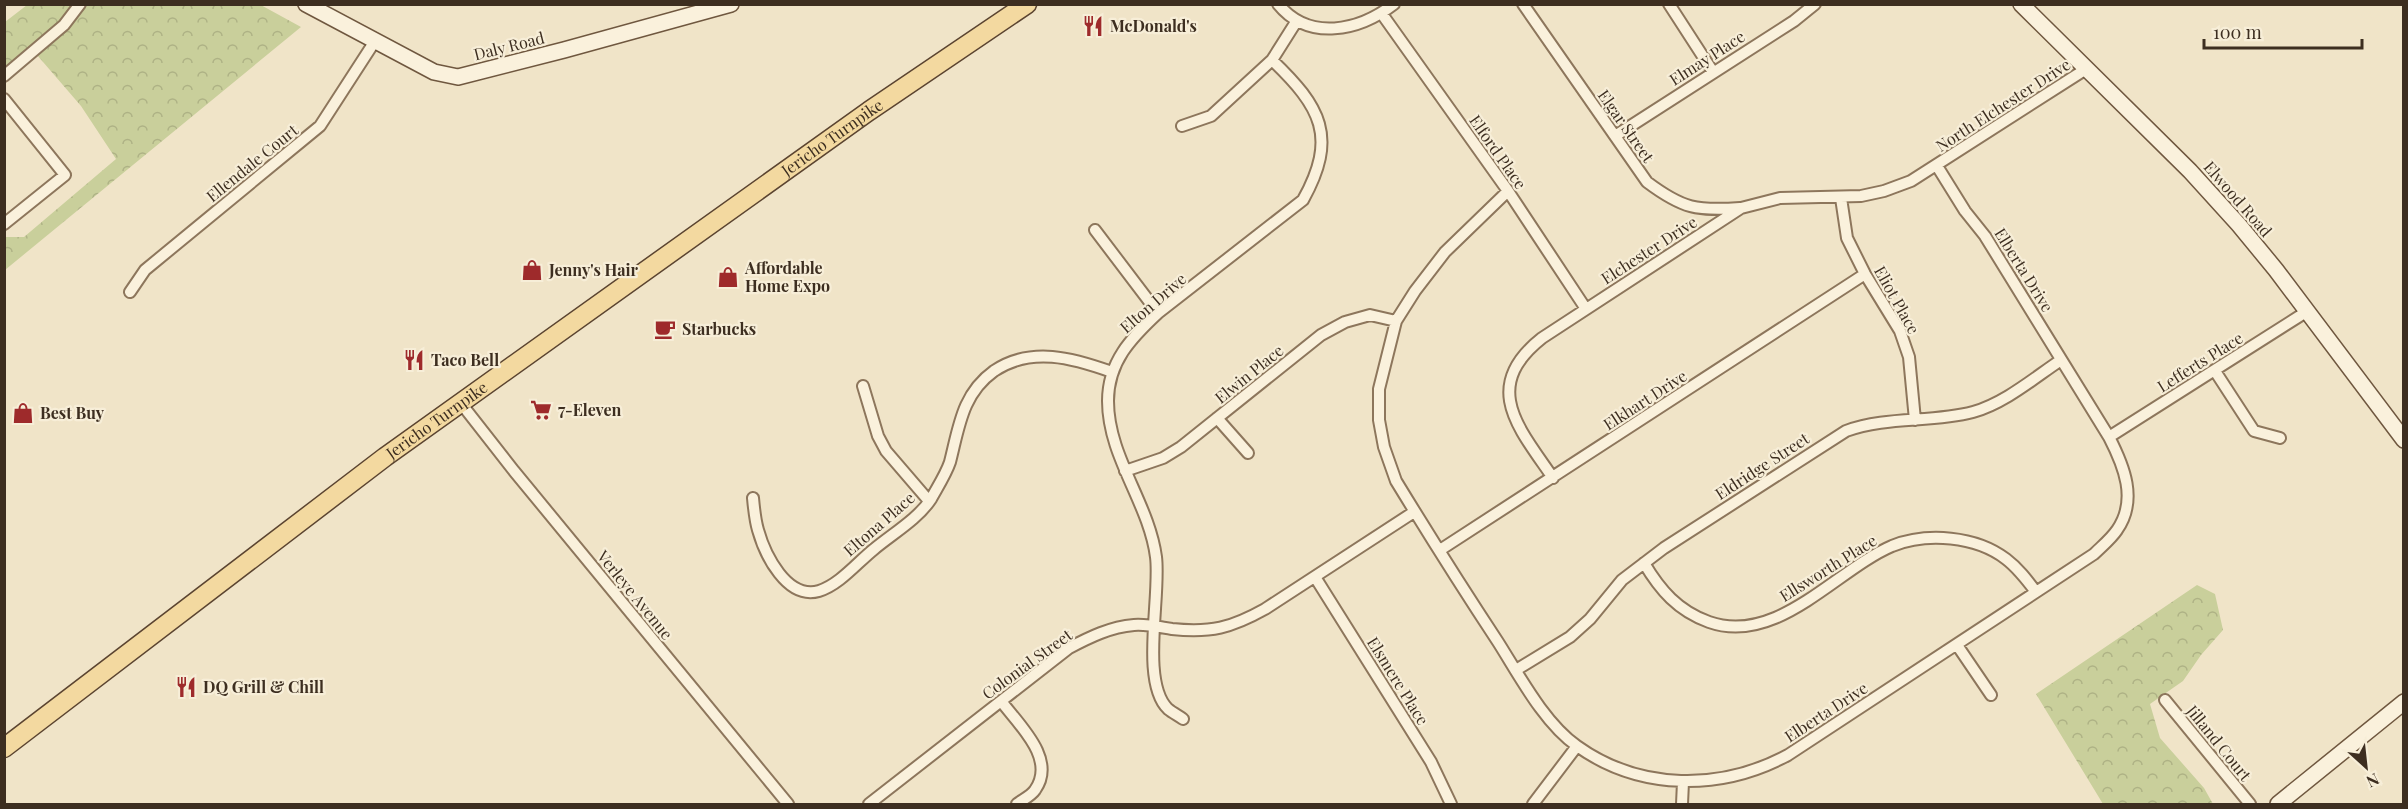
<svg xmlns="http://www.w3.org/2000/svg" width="2408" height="809" viewBox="0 0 2408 809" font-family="'Playfair Display',serif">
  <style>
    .forest { fill: url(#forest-crowns) }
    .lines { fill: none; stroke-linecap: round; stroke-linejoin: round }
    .street-casing { stroke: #8d765c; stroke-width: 14 }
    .secondary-casing { stroke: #6f573f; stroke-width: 18 }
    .primary-casing { stroke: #5b4430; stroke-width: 21 }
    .street { stroke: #faf1dc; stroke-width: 10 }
    .secondary { stroke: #faf1dc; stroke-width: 15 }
    .primary { stroke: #f3d9a0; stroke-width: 18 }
    .labels { text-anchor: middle; stroke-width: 4.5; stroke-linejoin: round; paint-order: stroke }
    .poi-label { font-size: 16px; font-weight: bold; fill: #3d2e20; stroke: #f7eed8; text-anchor: start }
    .street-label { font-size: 16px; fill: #3d2e20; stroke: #f7eed8 }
  </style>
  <defs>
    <pattern id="forest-crowns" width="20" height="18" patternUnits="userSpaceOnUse" patternTransform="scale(1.5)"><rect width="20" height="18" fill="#c9cf9b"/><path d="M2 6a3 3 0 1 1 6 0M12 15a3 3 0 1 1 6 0" fill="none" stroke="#aeb285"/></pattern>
  </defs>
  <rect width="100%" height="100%" fill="#f0e4c8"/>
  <path class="forest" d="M259 4 301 27 5 270V237H24L116 159 81 106 37 55 5 73V22L27 5Z
    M2197 585 2215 594 2223 630 2201 655 2183 681 2150 704 2160 738 2204 788 2213 804H2103L2036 694Z"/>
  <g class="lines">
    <defs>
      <path id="street" d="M1278 4C1309 42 1359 31 1394 4
        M1523 4 1647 182C1683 209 1697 211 1740 208
        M1669 4 1713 72
        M1382 14 1508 191 1586 309
        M4 76 64 25 80 4
        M4 99 65 175 4 224
        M1182 126 1211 116 1272 60 1296 22
        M1615 136 1794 21 1815 4
        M1508 191 1445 252 1415 291 1396 321 1379 389V420L1384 447 1396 481C1429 535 1463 589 1498 642 1519 675 1544 723 1577 746 1640 791 1721 791 1788 755L2094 554C2102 546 2111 539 2117 530 2138 500 2124 466 2109 437L1985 236 1965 211 1937 166
        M1841 198 1847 238 1865 274 1900 331 1909 357 1915 420
        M1095 230 1158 313
        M130 292 145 270 320 126 375 41
        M2215 371 2254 431 2280 438
        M863 386 878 436 886 451 929 501
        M460 402 514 471 788 804
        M1217 418 1248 453
        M2109 437 2306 312
        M1125 471 1163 458 1181 447 1321 335 1345 322 1370 315 1396 321
        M1553 478C1519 428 1480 387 1542 338L1741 208 1780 198 1861 196 1884 191 1911 181 2086 69
        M753 498C754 509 755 520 758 530 765 555 787 600 819 591 839 585 857 563 873 550 892 534 918 519 931 499 937 488 946 474 950 462 959 427 962 394 994 371 1031 346 1073 358 1112 372
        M1440 550 1865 274
        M1644 563C1660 590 1678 611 1709 622 1777 646 1836 570 1892 546 1927 532 1976 536 2006 559 2018 568 2027 580 2036 592
        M1315 577 1431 762 1451 804
        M1957 645 1991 695
        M1516 670 1570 637 1590 619 1622 580 1664 548 1846 431C1887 416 1931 423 1973 412 2005 403 2034 378 2061 360
        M2165 700 2250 804
        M1001 701C1019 725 1057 759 1035 790 1031 796 1022 800 1017 804
        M1183 719C1179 716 1173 713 1168 709 1140 682 1161 595 1156 557 1149 503 1108 457 1108 401 1108 362 1131 338 1158 313L1303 200C1338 137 1321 107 1272 60
        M869 804 1069 648C1090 637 1110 627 1134 625 1147 624 1159 627 1172 629 1211 633 1231 628 1265 609L1414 512
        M1533 804 1577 746
        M1682 804 1683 782"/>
      <path id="secondary" d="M306 4 434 72 458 77 564 50 731 4
        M2021 4 2190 171 2239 225 2276 270 2404 440
        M2278 804 2404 702"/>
      <g id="primary">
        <path id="s1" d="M4 748 385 457 869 111 1027 4"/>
      </g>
    </defs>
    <use href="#street" class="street-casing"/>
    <use href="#secondary" class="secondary-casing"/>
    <use href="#primary" class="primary-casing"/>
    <use href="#street" class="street"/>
    <use href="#secondary" class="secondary"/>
    <use href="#primary" class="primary"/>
  </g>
  <defs>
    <symbol id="restaurant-bare" viewBox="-9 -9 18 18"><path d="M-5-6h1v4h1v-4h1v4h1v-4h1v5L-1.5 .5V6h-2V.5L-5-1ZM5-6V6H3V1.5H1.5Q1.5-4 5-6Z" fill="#9e2a2b" stroke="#f7eed8" stroke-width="2.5" paint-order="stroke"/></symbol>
    <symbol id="shop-bare" viewBox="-9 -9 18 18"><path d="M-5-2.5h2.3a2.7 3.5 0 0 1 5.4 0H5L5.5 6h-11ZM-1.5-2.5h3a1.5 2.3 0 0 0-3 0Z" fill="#9e2a2b" stroke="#f7eed8" stroke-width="2.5" paint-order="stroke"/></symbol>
    <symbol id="cafe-bare" viewBox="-9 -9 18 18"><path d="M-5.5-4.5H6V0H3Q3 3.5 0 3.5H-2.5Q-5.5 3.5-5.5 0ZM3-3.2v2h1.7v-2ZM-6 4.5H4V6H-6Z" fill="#9e2a2b" stroke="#f7eed8" stroke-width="2.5" paint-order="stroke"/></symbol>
    <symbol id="supermarket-bare" viewBox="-9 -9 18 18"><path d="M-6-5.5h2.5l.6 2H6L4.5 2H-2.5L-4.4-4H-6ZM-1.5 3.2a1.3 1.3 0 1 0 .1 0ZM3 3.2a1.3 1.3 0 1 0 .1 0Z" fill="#9e2a2b" stroke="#f7eed8" stroke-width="2.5" paint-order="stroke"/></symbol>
  </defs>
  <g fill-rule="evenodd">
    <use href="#restaurant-bare" x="1078" y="11" width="30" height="30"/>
    <use href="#shop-bare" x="517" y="255" width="30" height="30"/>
    <use href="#shop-bare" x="713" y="262" width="30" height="30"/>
    <use href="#cafe-bare" x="650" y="314" width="30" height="30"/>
    <use href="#restaurant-bare" x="399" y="345" width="30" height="30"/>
    <use href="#supermarket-bare" x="526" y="395" width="30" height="30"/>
    <use href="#shop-bare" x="8" y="398" width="30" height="30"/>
    <use href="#restaurant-bare" x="171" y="672" width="30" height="30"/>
  </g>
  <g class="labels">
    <g class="poi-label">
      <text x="1110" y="32">McDonald's</text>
      <text x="745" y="274">Affordable<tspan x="745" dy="18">Home Expo</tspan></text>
      <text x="549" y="276">Jenny's Hair</text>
      <text x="682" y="335">Starbucks</text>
      <text x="431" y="366">Taco Bell</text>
      <text x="558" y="416">7-Eleven</text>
      <text x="40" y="419">Best Buy</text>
      <text x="203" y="693">DQ Grill &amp; Chill</text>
    </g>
    <g class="street-label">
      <text transform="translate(509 46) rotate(-14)" y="6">Daly Road</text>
      <text transform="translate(1707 58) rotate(-33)" y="6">Elmay Place</text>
      <text transform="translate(2003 105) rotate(-33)" y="6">North Elchester Drive</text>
      <text transform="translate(1626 126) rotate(55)" y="6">Elgar Street</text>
      <text dy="6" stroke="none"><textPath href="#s1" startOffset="1029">Jericho Turnpike</textPath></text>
      <text transform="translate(1498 152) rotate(55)" y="6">Elford Place</text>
      <text transform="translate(252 163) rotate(-39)" y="6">Ellendale Court</text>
      <text transform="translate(2238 199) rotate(49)" y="6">Elwood Road</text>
      <text transform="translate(1649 250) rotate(-33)" y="6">Elchester Drive</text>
      <text transform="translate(2024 270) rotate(58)" y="6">Elberta Drive</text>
      <text transform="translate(1897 300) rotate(61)" y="6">Eliot Place</text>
      <text transform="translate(1153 303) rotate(-41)" y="6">Elton Drive</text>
      <text transform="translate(2200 362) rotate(-32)" y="6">Lefferts Place</text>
      <text transform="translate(1249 374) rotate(-39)" y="6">Elwin Place</text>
      <text transform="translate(1645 400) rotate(-33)" y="6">Elkhart Drive</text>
      <text dy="6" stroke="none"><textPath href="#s1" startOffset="543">Jericho Turnpike</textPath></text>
      <text transform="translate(1762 466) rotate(-33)" y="6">Eldridge Street</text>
      <text transform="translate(879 524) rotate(-41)" y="6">Eltona Place</text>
      <text transform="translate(1828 568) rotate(-32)" y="6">Ellsworth Place</text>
      <text transform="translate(635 595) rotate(51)" y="6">Verleye Avenue</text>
      <text transform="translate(1027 664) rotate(-36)" y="6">Colonial Street</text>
      <text transform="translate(1398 681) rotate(58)" y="6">Elsmere Place</text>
      <text transform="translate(1826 712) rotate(-33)" y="6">Elberta Drive</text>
      <text transform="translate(2219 743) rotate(51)" y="6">Jilland Court</text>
    </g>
  </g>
  <rect width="2408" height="809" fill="none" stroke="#3d2e20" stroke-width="12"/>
  <g transform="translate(2366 767) rotate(153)" stroke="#f7eed8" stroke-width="4.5" paint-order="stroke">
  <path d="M0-4.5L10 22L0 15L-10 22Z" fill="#3d2e20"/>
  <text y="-9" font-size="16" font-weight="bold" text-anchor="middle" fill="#3d2e20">N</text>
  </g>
  <path d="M2204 39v9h158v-9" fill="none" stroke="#3d2e20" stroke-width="3"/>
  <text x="2213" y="39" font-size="18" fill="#3d2e20" stroke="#f7eed8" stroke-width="4.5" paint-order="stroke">100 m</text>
</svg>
